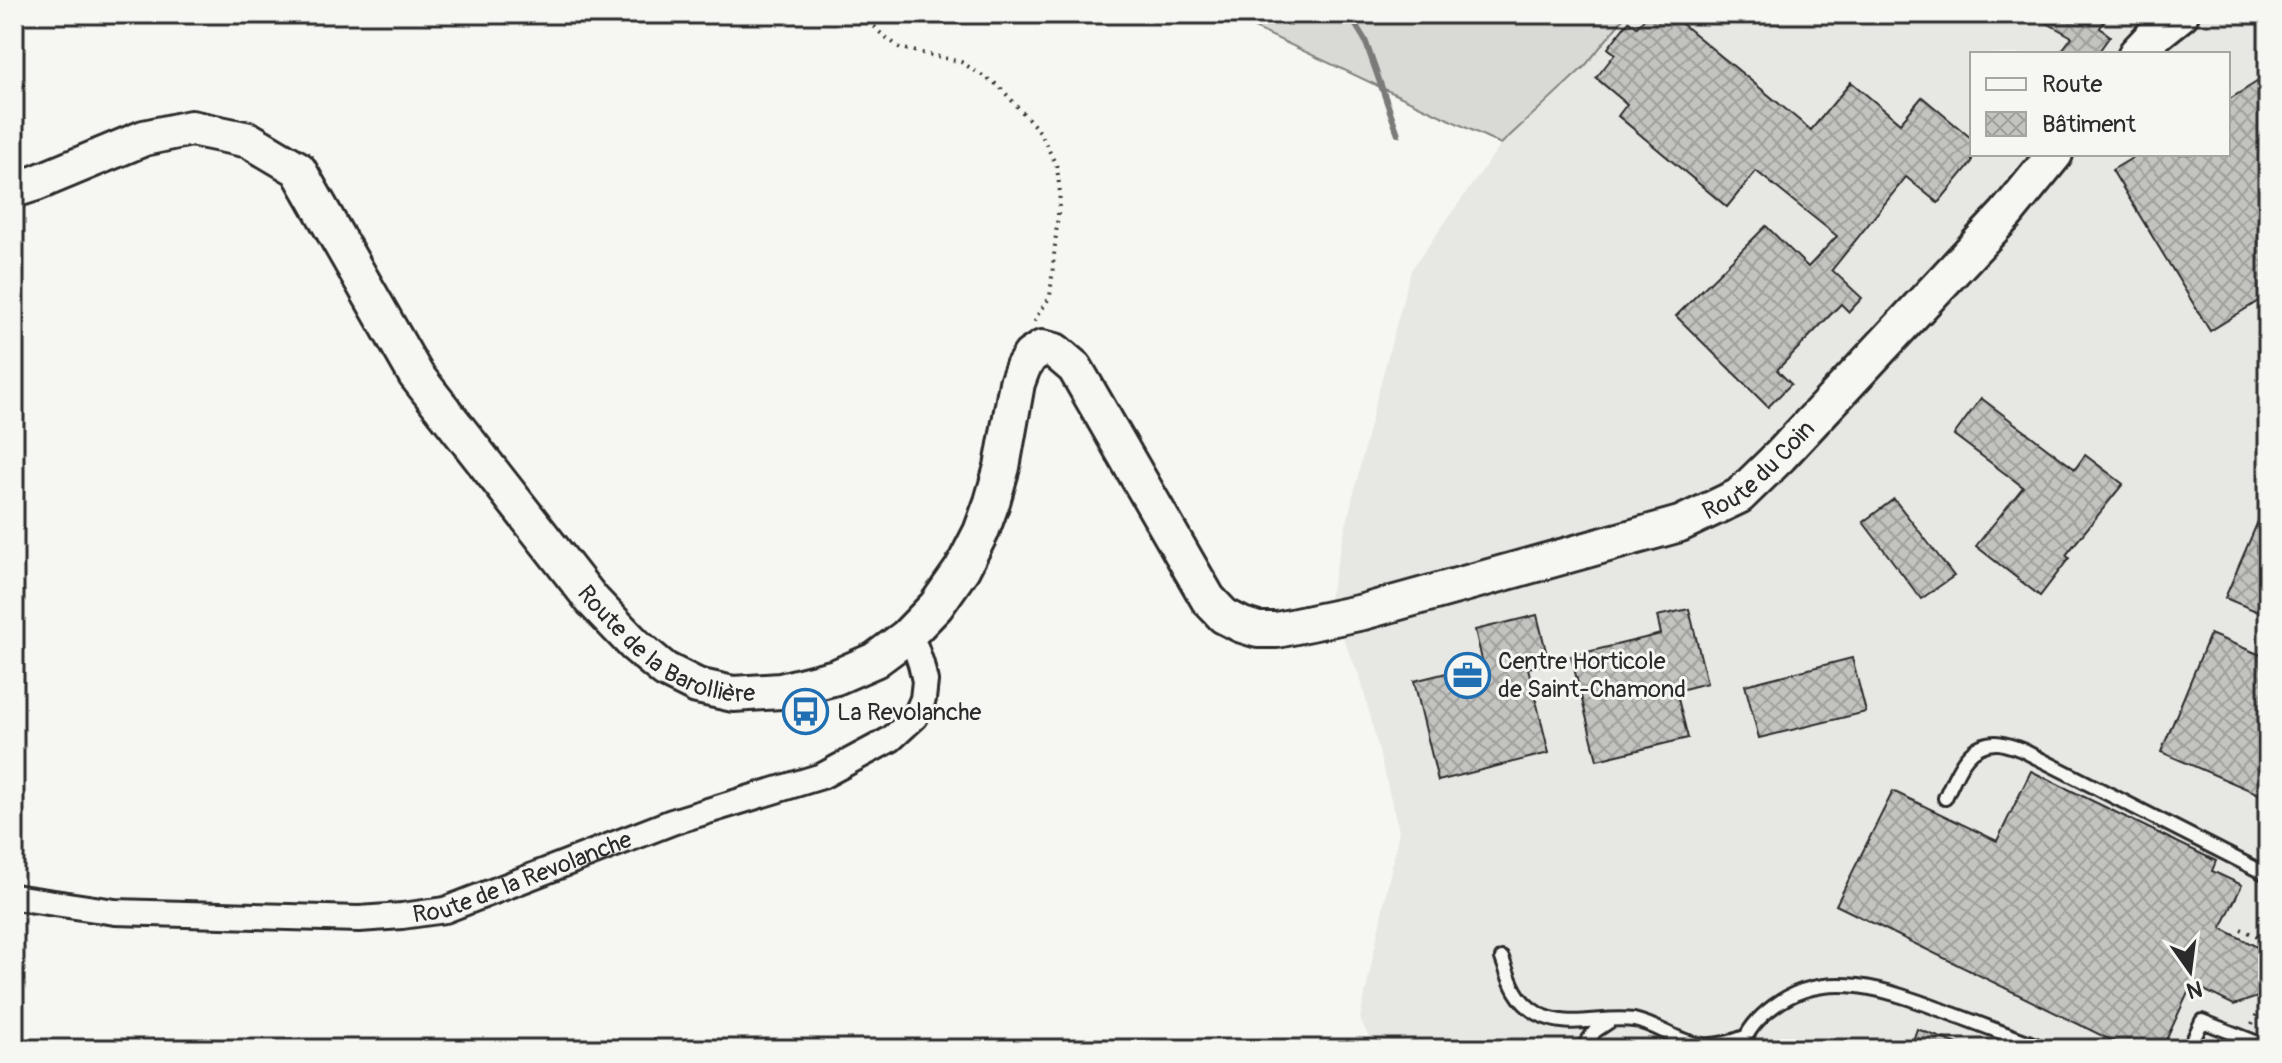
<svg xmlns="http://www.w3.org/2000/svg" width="2282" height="1063" viewBox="0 0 2282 1063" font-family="Pangolin,sans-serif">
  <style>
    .built { fill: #e7e7e3; fill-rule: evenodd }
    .grass { fill: #d9d9d5; stroke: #828280; stroke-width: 2 }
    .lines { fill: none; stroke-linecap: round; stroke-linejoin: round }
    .stream { stroke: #7a7a78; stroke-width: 6 }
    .building { fill: url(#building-cross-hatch); stroke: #2b2b2b; stroke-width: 2 }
    .lane-casing { stroke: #2b2b2b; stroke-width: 18 }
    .street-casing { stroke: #2b2b2b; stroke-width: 30 }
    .secondary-casing { stroke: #2b2b2b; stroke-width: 40 }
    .path { stroke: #2b2b2b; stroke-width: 4; stroke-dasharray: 2 6; stroke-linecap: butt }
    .lane { stroke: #f6f6f2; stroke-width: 12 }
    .street { stroke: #f6f6f2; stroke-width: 24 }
    .secondary { stroke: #f6f6f2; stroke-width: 34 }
    .labels { text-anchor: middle; stroke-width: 6; stroke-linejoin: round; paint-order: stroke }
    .street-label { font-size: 24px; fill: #2b2b2b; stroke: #f6f6f2 }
    .poi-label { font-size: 24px; fill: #2b2b2b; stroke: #f6f6f2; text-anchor: start }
  </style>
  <defs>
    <pattern id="building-cross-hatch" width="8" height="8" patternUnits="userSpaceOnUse" patternTransform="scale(2)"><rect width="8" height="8" fill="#c3c3c0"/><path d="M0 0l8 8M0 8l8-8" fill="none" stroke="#9f9f9c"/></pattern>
  </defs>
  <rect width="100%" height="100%" fill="#f6f6f2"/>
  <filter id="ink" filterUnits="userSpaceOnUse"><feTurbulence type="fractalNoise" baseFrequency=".0125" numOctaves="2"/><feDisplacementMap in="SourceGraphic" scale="16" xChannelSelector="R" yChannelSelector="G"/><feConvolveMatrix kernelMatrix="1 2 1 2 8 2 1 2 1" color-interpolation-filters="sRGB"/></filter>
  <g filter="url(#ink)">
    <path class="built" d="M1627 14H2268V1049H1375L1360 1019 1399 831 1361 680 1328 602 1375 404 1411 270 1501 144 1585 66ZM1972 54H2228V154H1972Z"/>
    <path class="grass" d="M1225 14H1627L1585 66 1501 144Z"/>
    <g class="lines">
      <path class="stream" d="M1349 14 1365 40 1398 134"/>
    </g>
    <path class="building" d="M1648 14H1670L1811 130 1851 82 1900 123 1922 97 1972 139V162L1938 203 1906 177 1832 270 1862 298 1849 312 1841 304 1777 370 1791 384 1768 407 1676 316 1766 226 1808 267 1837 236 1756 171 1727 207 1618 116 1627 104 1596 78 1615 54 1608 48 1629 21 1637 27Z
      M2031 14H2108L2100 28 2110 36 2097 54H2059L2072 37Z
      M2268 75V295L2210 331 2112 170 2139 154H2228V100Z
      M1981 398 2075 469 2085 455 2123 484 2066 555 2069 558 2040 596 1976 546 2023 487 1954 435Z
      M2268 498V616L2225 598Z
      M1894 499 1954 576 1921 599 1863 522Z
      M1689 609 1707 683 1676 691 1688 738 1597 760 1571 656 1661 634 1657 616Z
      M1537 615 1549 663 1528 668 1549 753 1438 781 1414 681 1483 664 1475 630Z
      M2210 634 2268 658V798L2161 752Z
      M1852 658 1866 712 1759 738 1745 685Z
      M2031 771 2216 861 2212 871 2242 885 2221 928 2261 949 2268 969V977L2258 997 2234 1005 2192 984 2162 1049H2129L1836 905 1893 791 1997 841Z
      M1917 1029 1966 1047 1965 1049H1910Z"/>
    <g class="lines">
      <defs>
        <path id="lane" d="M1945 798C1956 775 1966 743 1996 743 2004 743 2014 747 2022 750L2268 875
          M1502 958C1510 981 1516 1001 1537 1013 1568 1031 1602 1015 1634 1020 1658 1025 1679 1043 1703 1045 1718 1046 1732 1042 1745 1037
          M1582 1049 1595 1031 1610 1021
          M1741 1049C1747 1030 1758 1018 1774 1006 1829 964 1898 994 1955 1015 1985 1026 2016 1038 2047 1049
          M2189 1049 2202 1021 2268 1047"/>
        <g id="street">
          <path id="s1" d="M14 897 115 912 359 919 402 916 445 910 672 822 822 776 891 739 915 717 923 699 925 681 921 664 916 649 906 637"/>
        </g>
        <g id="secondary">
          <path d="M2136 54 2152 37 2181 14"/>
          <path id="s2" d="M14 190 36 183 144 138 191 128 249 140 298 169 416 375 592 600 635 645 665 670 697 686 733 694 781 691 836 677 875 660 906 637 936 606 962 569 981 532 992 502 1002 467 1017 383 1023 367 1030 356 1042 348 1055 351 1075 368 1208 599 1224 616 1242 625 1258 630H1277L1363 612 1680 524 1739 496 1780 456 2006 214 2055 154"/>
        </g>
      </defs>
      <use href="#lane" class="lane-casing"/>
      <use href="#street" class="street-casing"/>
      <use href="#secondary" class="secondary-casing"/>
      <path class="path" d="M864 14 878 31 900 48 961 62 999 86 1040 132 1057 167 1060 193 1050 297 1036 317 1035 322
        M2241 929 2264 940 2268 951
        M2252 1024 2268 990"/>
      <use href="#lane" class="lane"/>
      <use href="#street" class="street"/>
      <use href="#secondary" class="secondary"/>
    </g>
  </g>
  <defs>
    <symbol id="office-ring" viewBox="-11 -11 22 22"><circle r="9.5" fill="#f6f6f2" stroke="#1f6fb2" stroke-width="1.5"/><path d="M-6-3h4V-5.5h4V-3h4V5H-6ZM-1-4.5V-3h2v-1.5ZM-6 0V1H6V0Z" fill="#1f6fb2"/></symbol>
    <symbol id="bus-ring" viewBox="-11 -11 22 22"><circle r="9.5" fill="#f6f6f2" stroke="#1f6fb2" stroke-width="1.5"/><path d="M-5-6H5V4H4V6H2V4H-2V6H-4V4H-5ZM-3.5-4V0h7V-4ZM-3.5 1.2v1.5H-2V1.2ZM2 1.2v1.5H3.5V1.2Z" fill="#1f6fb2"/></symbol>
  </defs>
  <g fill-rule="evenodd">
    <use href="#office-ring" x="1442" y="650" width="51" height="51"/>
    <use href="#bus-ring" x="780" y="686" width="51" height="51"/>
  </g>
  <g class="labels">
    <g class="street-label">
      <text dy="8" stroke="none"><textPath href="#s2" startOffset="2414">Route du Coin</textPath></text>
      <text dy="8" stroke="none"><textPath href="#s2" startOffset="918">Route de la Barollière</textPath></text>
      <text dy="8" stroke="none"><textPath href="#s1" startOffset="516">Route de la Revolanche</textPath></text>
    </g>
    <g class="poi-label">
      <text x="1498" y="669">Centre Horticole<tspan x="1498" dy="28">de Saint-Chamond</tspan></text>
      <text x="837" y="720">La Revolanche</text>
    </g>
  </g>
  <rect width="2282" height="1063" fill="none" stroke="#f6f6f2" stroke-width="48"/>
  <rect x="24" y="24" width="2234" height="1015" fill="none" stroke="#2b2b2b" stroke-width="3" filter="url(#ink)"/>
  <rect x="1970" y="52" width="260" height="104" fill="#f6f6f2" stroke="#a5a5a2" stroke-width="2"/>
  <rect x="1986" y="78" width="40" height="12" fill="#f6f6f2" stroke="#a5a5a2" stroke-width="2"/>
  <text x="2042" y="92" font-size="24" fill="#2b2b2b">Route</text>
  <rect x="1986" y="112" width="40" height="24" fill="url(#building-cross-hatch)" stroke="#a5a5a2" stroke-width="2"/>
  <text x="2042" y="132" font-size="24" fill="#2b2b2b">Bâtiment</text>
  <g transform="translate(2190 971) rotate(166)" stroke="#f6f6f2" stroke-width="6" paint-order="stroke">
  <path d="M0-6L14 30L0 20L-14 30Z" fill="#2b2b2b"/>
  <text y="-12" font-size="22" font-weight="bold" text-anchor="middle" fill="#2b2b2b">N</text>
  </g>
</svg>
